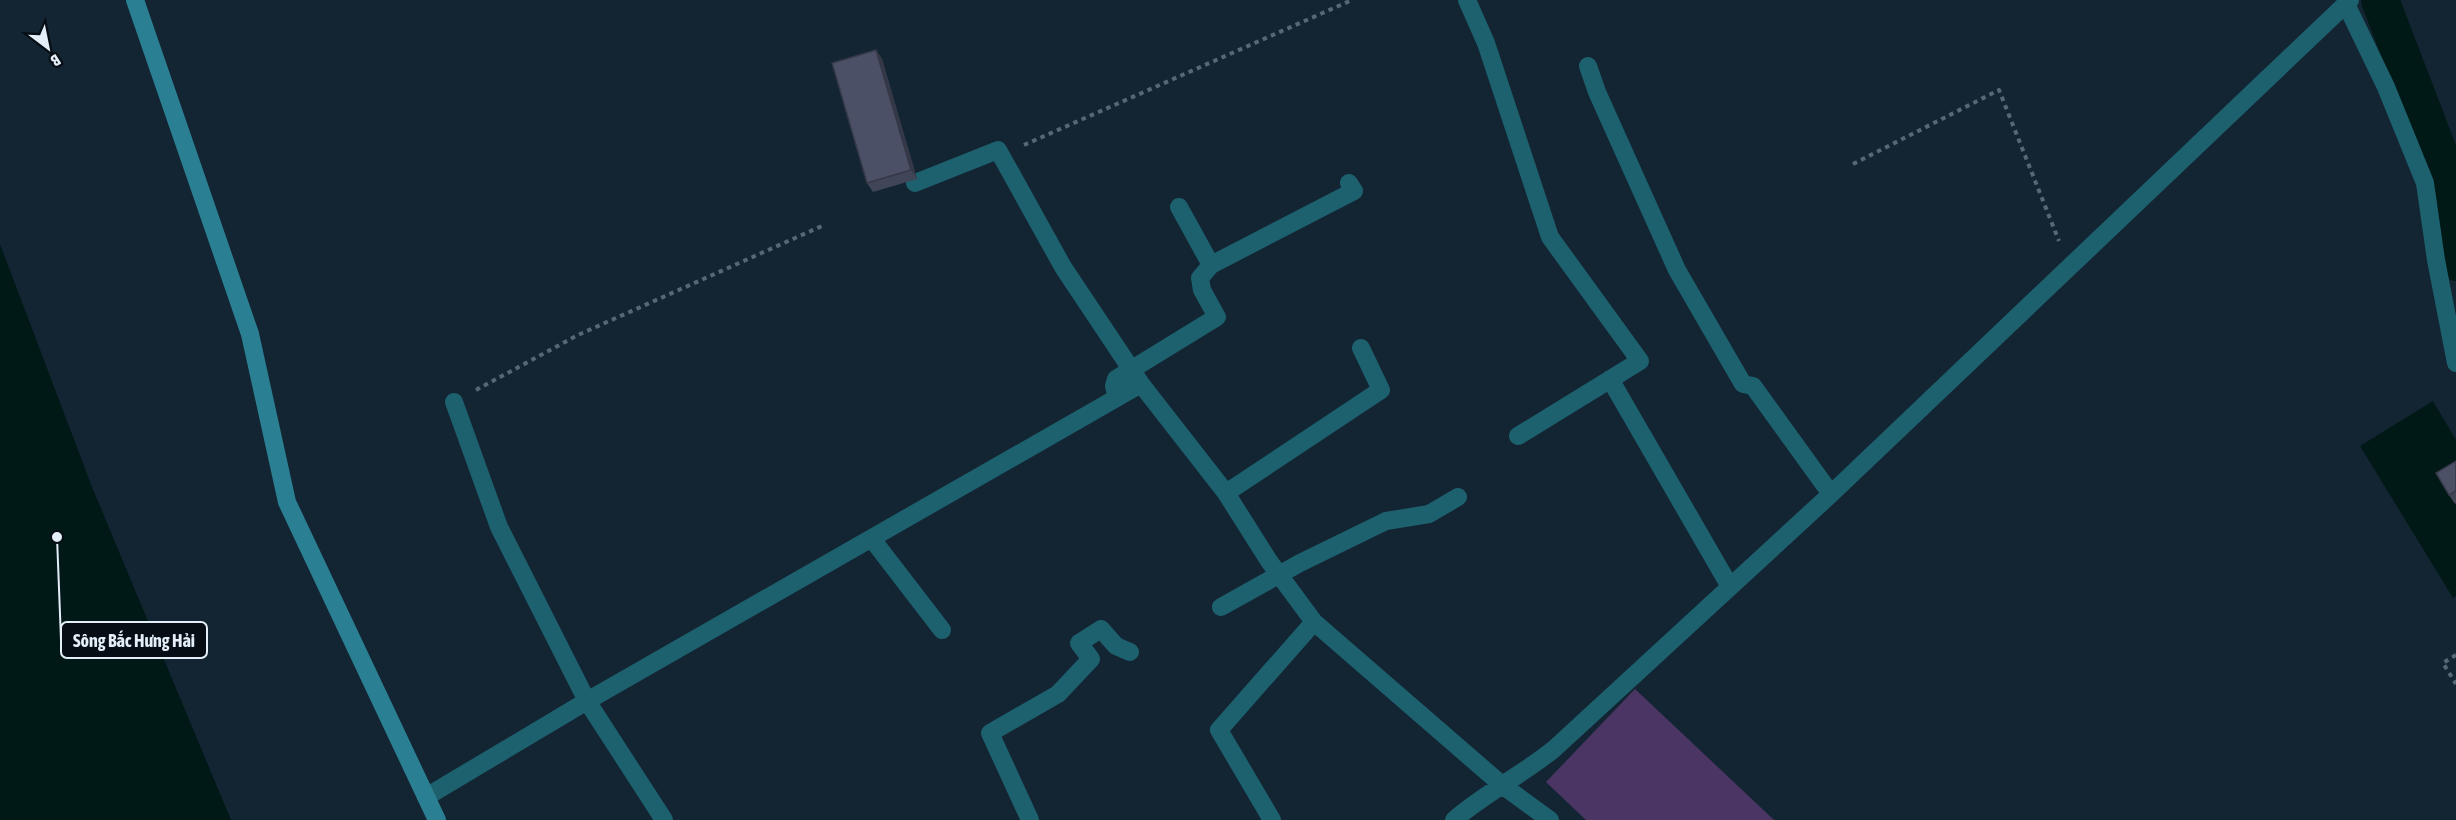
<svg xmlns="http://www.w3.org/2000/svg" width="2456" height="820" viewBox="0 0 2456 820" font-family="'Asap Condensed',sans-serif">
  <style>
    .green { fill: #4b3564 }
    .water { fill: #001916 }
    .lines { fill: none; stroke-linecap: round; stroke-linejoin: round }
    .canal { stroke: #001916; stroke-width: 38 }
    .path { stroke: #586774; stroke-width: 4; stroke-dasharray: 4.5 4.5; stroke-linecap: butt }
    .minor { stroke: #1d606e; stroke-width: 18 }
    .secondary { stroke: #2b7f92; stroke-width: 18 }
    .wall { fill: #404558 }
    .shaded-wall { fill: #343847 }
    .building { fill: #4b5066; stroke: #343847; stroke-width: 1.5 }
    .leader { fill: none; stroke: #e3eef8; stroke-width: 2 }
    .callout-dot { fill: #e3eef8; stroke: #060d14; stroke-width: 2 }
    .callout { fill: #060d14; stroke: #e3eef8; stroke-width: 2 }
    .callout-label { font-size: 18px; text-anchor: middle; font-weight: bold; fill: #e3eef8 }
  </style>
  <rect width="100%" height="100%" fill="#132533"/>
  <path class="green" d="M1635 689 1774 820H1586L1546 782Z"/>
  <path class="water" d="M0 244 92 487 231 820H0Z
    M2433 401 2456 440V596L2453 598 2360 446Z"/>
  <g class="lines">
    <path class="canal" d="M2380 0 2444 167 2456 262"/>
    <path class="path" d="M1024 145 1352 0
      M1853 164 1999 90 2059 241
      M476 390 578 335 822 226
      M2456 655 2443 663 2456 684"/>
    <path class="minor" d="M1467 0 1486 43 1550 237 1640 361 1518 436
      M2346 4 2386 87 2425 183 2436 260 2456 363
      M1588 66 1597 92 1677 270 1743 384 1753 386 1831 494
      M915 183 998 150 1063 267 1141 384 1226 493 1269 561 1314 622 1502 785 1550 820
      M1179 207 1211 265
      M1610 379 1729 585
      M1117 398 1114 386 1116 379 1217 317 1202 290 1200 278 1211 265 1354 191 1349 183
      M454 402 499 527 587 701 664 820
      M1226 493 1381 390 1361 348
      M872 539 942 630
      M1221 607 1300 563 1386 521 1429 514 1458 497
      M426 797 587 701 1141 384
      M1030 820 990 733 1058 694 1091 659 1079 643 1101 629 1116 646 1130 652
      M1272 820 1219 730 1314 622
      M1454 820C1485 793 1522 775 1554 749L1831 494 2350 0"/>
    <path class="secondary" d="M135 0 250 334 287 502 437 820"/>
  </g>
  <path class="wall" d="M876 50 882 59 917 179 873 192 867 183Z
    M2456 461V503L2455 504 2449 495Z"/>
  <path class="shaded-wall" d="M876 50 882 59 917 179 911 170Z"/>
  <path class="building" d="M876 50 911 170 867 183 832 63Z
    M2456 461V491L2449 495 2436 473Z"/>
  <path class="leader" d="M57 537L61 640"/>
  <circle class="callout-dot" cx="57" cy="537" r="6"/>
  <rect class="callout" x="61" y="622" width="146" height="36" rx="6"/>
  <g class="callout-label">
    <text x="134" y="647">Sông Bắc Hưng Hải</text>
  </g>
  <g transform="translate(48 48) rotate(148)" stroke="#060d14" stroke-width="4.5" paint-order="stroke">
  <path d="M0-4.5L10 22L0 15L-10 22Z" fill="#e3eef8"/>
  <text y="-9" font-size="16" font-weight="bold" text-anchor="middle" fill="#e3eef8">B</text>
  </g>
</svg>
